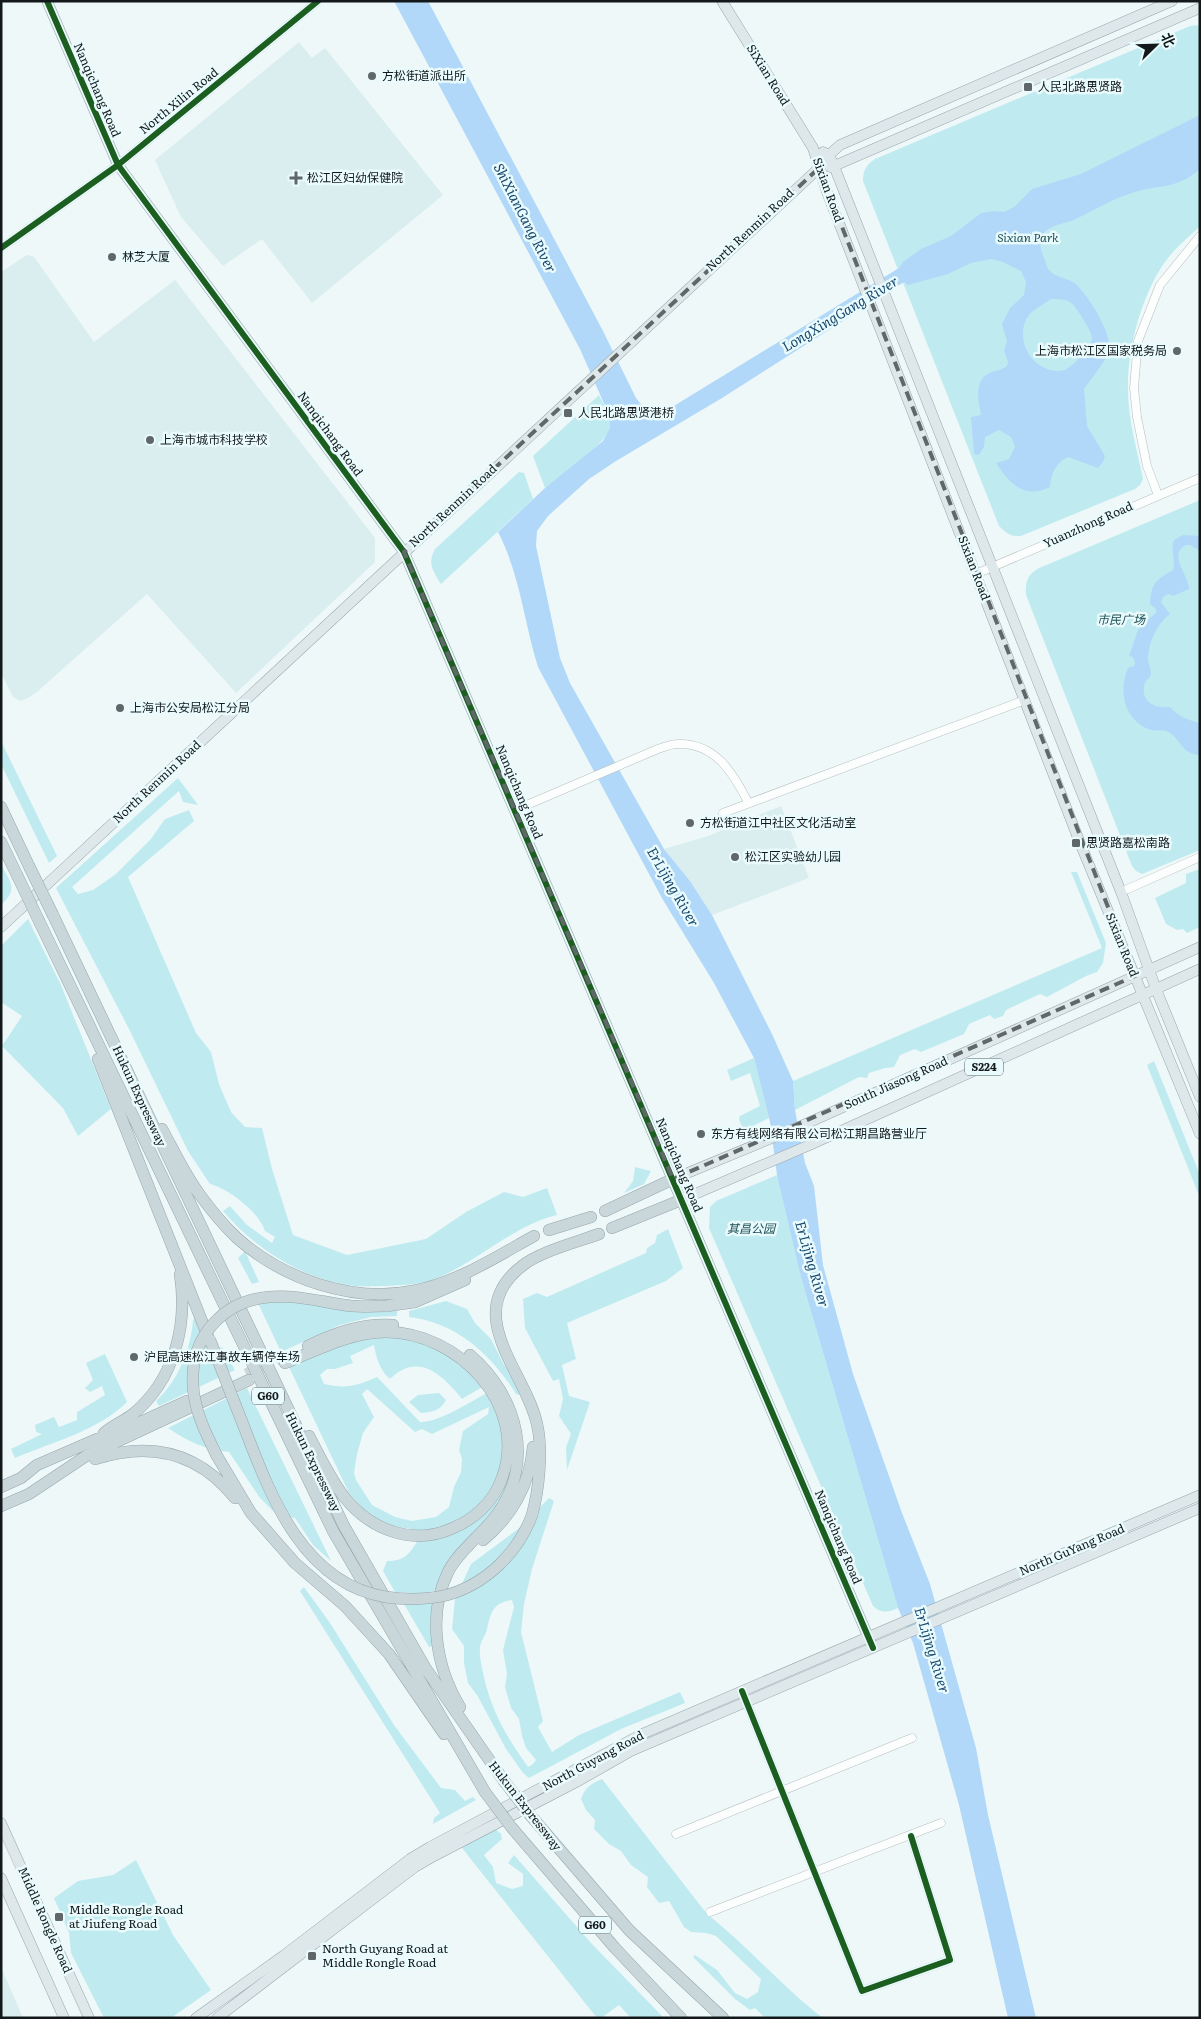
<svg xmlns="http://www.w3.org/2000/svg" width="1201" height="2019" viewBox="0 0 1201 2019" font-family="Literata,'Noto Sans SC',serif">
  <style>
    .built { fill: #daedef }
    .green { fill: #bfebf0; fill-rule: evenodd }
    .water { fill: #b1d8f8; fill-rule: evenodd }
    .lines { fill: none; stroke-linecap: round; stroke-linejoin: round }
    .highway-tunnel { stroke: #cdd7d8; stroke-width: 11; stroke-dasharray: 11 5.5; stroke-linecap: butt }
    .minor-casing { stroke: #b8bfbf; stroke-width: 9 }
    .major-casing { stroke: #95a6ab; stroke-width: 11 }
    .highway-casing { stroke: #95a6ab; stroke-width: 12 }
    .minor { stroke: #fcfefe; stroke-width: 8 }
    .major { stroke: #dee7ea; stroke-width: 10 }
    .highway { stroke: #c9d7db; stroke-width: 11 }
    .tram { stroke: #d6d9d9; stroke-width: 1 }
    .highway-bridge-casing { stroke: #95a6ab; stroke-width: 12; stroke-linecap: butt }
    .highway-bridge { stroke: #c9d7db; stroke-width: 11 }
    .cycleway-casing { stroke: #eafbfd; stroke-width: 9 }
    .cycleway { stroke: #1b5e20; stroke-width: 6 }
    .marked { fill: none; stroke: #606768; stroke-width: 4; stroke-dasharray: 10 6; stroke-linejoin: round }
    .poi-dot { fill: #606768; stroke: #eafbfd; stroke-width: 2 }
    .labels { text-anchor: middle; stroke-width: 5; stroke-linejoin: round; paint-order: stroke }
    .shield { fill: #eafbfd; stroke: #545d5e; stroke-width: 1 }
    .shield-label { font-size: 11px; font-weight: bold; fill: #13191a }
    .street-label { font-size: 12px; fill: #13191a; stroke: #eafbfd }
    .poi-label { font-size: 12px; fill: #13191a; stroke: #eafbfd; text-anchor: start }
    .park-label { font-size: 12px; font-style: italic; fill: #205258; stroke: #eafbfd }
    .water-label { font-size: 14px; font-style: italic; fill: #18486d; stroke: #eafbfd }
  </style>
  <rect width="100%" height="100%" fill="#eef8f9"/>
  <path class="built" d="M299 42 312 58 325 48 443 195 312 303 262 239 223 266 181 217 155 160Z
    M27 255 34 257 94 342 175 280 375 538V562L236 693 147 594 38 691 28 698 20 701 13 697 1 673V272Z
    M781 806 809 878 712 915 690 881 664 849 708 836Z
    M1 1967 23 2018H1Z"/>
  <path class="green" d="M1197 25 1200 27V226C1189 237 1174 249 1165 262 1142 294 1127 349 1128 389 1128 420 1137 449 1143 479L1140 485 1135 489 1021 536C1011 537 1006 533 999 526L863 181C863 170 866 165 875 159L1190 26Z
    M599 395C604 405 612 416 610 428 606 444 559 477 545 488L533 456Z
    M519 472 524 473 533 499 441 584C433 571 427 563 435 549Z
    M1200 500V850L1142 874 1136 871 1132 866 1026 595C1025 583 1027 576 1037 569Z
    M1 741 57 856 49 863 1 764Z
    M178 778 198 805 183 802 179 791 72 887 78 894 93 890 116 874 151 839 165 819 189 810 194 821 128 877 196 1033 211 1052 219 1084 231 1112 245 1127 262 1128 272 1169 293 1235 347 1255 426 1239 466 1212 504 1192 523 1197 547 1188 557 1215C511 1226 476 1264 432 1280 418 1285 402 1285 387 1286 377 1286 366 1287 356 1286 304 1280 256 1250 223 1211L230 1206 247 1225 272 1243 275 1237 265 1231C259 1212 229 1189 210 1184L188 1151 129 1029 56 888Z
    M1 864C10 883 19 888 1 905Z
    M1200 869V927L1187 933 1183 929 1177 930 1166 924 1155 898 1186 883V874Z
    M1071 872H1077L1106 943 1103 963 1097 972 1086 976 1047 997 1040 994 1006 1010 1003 1016 994 1019 990 1015 969 1024 964 1034 921 1052 915 1049 900 1055 894 1067 885 1068 869 1073 867 1078 859 1077 795 1110 793 1081 1102 948Z
    M28 919 61 985 111 1109 78 1136 63 1108 2 1046 22 1016 1 1002V946Z
    M754 1058 769 1118 743 1131 739 1119 740 1116 760 1106 750 1073 731 1081 727 1070Z
    M1154 1061 1200 1175V1198L1147 1065Z
    M635 1167 651 1171 644 1184 624 1193 633 1181Z
    M777 1175 787 1208 802 1281 898 1608C889 1612 881 1614 873 1606L709 1228 710 1207 716 1201Z
    M668 1229 683 1268 666 1281 567 1323 576 1359 562 1365 569 1396 590 1402 567 1470 566 1447 571 1434 559 1416 563 1399 559 1379 553 1381 525 1328 523 1299 537 1293 547 1297 646 1253 647 1248 655 1243 657 1235Z
    M245 1251 259 1282 252 1284 238 1258Z
    M270 1298 397 1311V1316L371 1317 340 1325 281 1352 257 1301Z
    M446 1301 467 1309 475 1323 491 1339 503 1363 523 1393 517 1395C491 1355 458 1323 409 1317V1311Z
    M196 1317 211 1351 222 1347 235 1370 159 1406 156 1401C178 1381 191 1349 193 1320Z
    M369 1336 411 1338 449 1352 484 1386 462 1399C443 1375 418 1351 390 1379 380 1371 376 1357 374 1345L350 1356 353 1363 335 1369H327L320 1375 324 1384C347 1389 356 1386 377 1377L420 1422C439 1423 471 1401 489 1392L495 1404 506 1443 496 1481 476 1510 445 1527 423 1531 392 1526 368 1515 349 1493 289 1367 335 1346ZM367 1389 415 1432 422 1429 432 1434 489 1407 488 1414 463 1431 459 1450 462 1459 461 1472 454 1487 449 1507 436 1517 412 1521 395 1517 372 1505 356 1480 354 1473 357 1454 363 1433 374 1417 362 1394Z
    M105 1354 127 1402C98 1431 52 1442 15 1458L11 1449 42 1434 36 1432 35 1425 54 1417 59 1427 77 1420V1412L105 1395 102 1386 90 1392 85 1388 93 1380 86 1363Z
    M247 1388 331 1561 313 1545 295 1518 278 1516 260 1498 229 1452C204 1449 189 1442 168 1428Z
    M439 1393 446 1400C440 1411 433 1412 421 1413L409 1402 418 1395Z
    M512 1474 491 1518 448 1560 437 1589C425 1596 409 1592 395 1592L383 1571 387 1561C404 1561 409 1555 418 1540 426 1539 436 1539 445 1537 474 1529 496 1498 512 1474Z
    M549 1498 554 1501 532 1569 524 1604 521 1632 543 1721 538 1727 552 1752 579 1735 680 1692 685 1703 621 1729 529 1778 523 1773 506 1749 477 1695 468 1683 464 1663V1646L452 1629 455 1599 471 1564 522 1526ZM512 1600 514 1607 503 1650 507 1674 505 1687 511 1708 519 1719 522 1736 526 1748 536 1760 532 1765 528 1767C507 1737 492 1713 484 1677 482 1668 479 1656 480 1647 481 1640 486 1635 487 1629 491 1612 493 1603 512 1600Z
    M304 1587 330 1623 394 1725 441 1788 455 1790 465 1801 473 1797 476 1800 433 1824 434 1818 440 1813 300 1591Z
    M433 1603 430 1625 434 1646 429 1647 404 1604Z
    M602 1779 707 1914C748 1946 781 1986 823 2018H765L755 2008 750 2010 735 1999 693 1957 695 1955 717 1970 735 1993 747 1999 758 1992 761 1979 716 1936 706 1933 691 1932 684 1927 669 1901 659 1903 647 1887 648 1877 631 1865 621 1851 609 1844 594 1829 595 1820 586 1810 581 1799C585 1787 591 1784 602 1779Z
    M492 1826 501 1834 502 1839 484 1855 493 1867 496 1883 512 1889 523 1886V1874L508 1863 514 1855 592 1944 664 2018H631L619 2005 601 2018H597L462 1848 461 1844Z
    M136 1860 173 1935 211 1990 171 2018H104L71 1953 69 1933 54 1898 78 1881 113 1875Z"/>
  <path class="water" d="M394 1H428L603 331 636 398 647 412 656 414 664 412 899 268 903 262 921 249 951 236 981 213 994 211 1004 212 1014 207 1032 189 1081 174 1200 115V169C1173 192 1158 183 1129 194 1110 200 1093 211 1074 220 1064 224 1046 225 1042 237 1039 244 1041 250 1043 256 1045 259 1046 263 1047 267 1053 278 1067 277 1076 284 1089 297 1112 332 1109 351 1108 358 1089 382 1084 389L1087 426 1105 456 1103 462 1098 468 1068 457C1055 463 1051 474 1050 487 1024 500 1009 483 996 463L1009 459 1015 447 1011 437 999 430 985 437 984 447 979 455 974 454 971 417 981 415C978 399 973 379 992 372 998 370 1001 370 1007 366L1008 362 1004 351 1007 341 1002 324 1010 308 1024 295 1026 282 1021 271 1003 262 991 259 971 263 948 274 908 285 904 282 722 398 616 461 589 479 548 516 537 531 536 546 560 658 570 683 664 849 690 881 712 915 772 1034 793 1081 795 1110 805 1163 814 1186 823 1265 853 1374 902 1513 930 1584 976 1748 988 1815 1036 2018H1008L959 1805 913 1643 898 1608 802 1281 777 1175 770 1122 754 1058 714 983 663 900 538 667C524 622 520 574 498 532L545 488 603 441 610 428V417L580 349ZM1051 299C1057 299 1064 299 1070 302 1075 305 1092 331 1092 338 1092 346 1073 366 1065 370 1058 372 1050 371 1043 367 1025 359 1016 332 1029 315 1034 309 1044 304 1051 299Z
    M1183 535 1200 536V551L1190 545H1186C1167 555 1189 575 1189 589L1173 596 1169 594 1164 596 1161 602 1170 614C1157 624 1149 641 1148 658 1148 663 1151 669 1151 674 1151 677 1146 680 1145 683 1139 702 1156 709 1170 707 1178 717 1189 720 1200 723V755C1180 754 1181 737 1166 731 1162 730 1156 731 1151 730 1124 721 1118 691 1128 668L1134 666 1135 663 1133 657 1129 656 1138 630 1146 621 1156 613V609L1150 604C1151 584 1155 580 1173 570 1176 560 1170 551 1174 540Z"/>
  <g class="lines">
    <path class="highway-tunnel" d="M246 1374 282 1357"/>
    <defs>
      <path id="minor" d="M1 248 118 165 318 1
        M1158 495 1147 466 1137 417 1134 388 1138 341 1160 285 1200 236
        M976 574 1200 478
        M515 810 658 749C664 747 671 744 677 744 715 742 733 773 748 802
        M723 813 1025 700
        M1121 892 1200 857
        M742 1691 862 1991 950 1960 911 1836
        M676 1834 912 1738
        M710 1912 941 1823"/>
      <path id="major" d="M47 1 118 165 404 552 873 1648
        M722 1 813 148 827 192 1080 843 1200 1134
        M823 152 829 155 834 166 1121 892 1156 989 1200 1097
        M830 167 834 166 1200 8
        M1 927C274 674 545 419 819 168L829 155 840 145 1172 1
        M673 1179 801 1126 1200 947
        M681 1200 812 1144 1200 969
        M1 1823 89 2018
        M1 1878 64 2018
        M196 2018 283 1956 410 1859 430 1847 642 1734 1200 1495
        M217 2018 415 1867 434 1856 580 1780 631 1751 1200 1508"/>
      <path id="highway" d="M1 807 29 866
        M1 842 17 875
        M53 915 344 1526 426 1669 504 1781
        M40 923 333 1531 485 1792
        M98 1059 209 1339
        M162 1129C174 1151 185 1175 200 1195 211 1210 223 1225 237 1238 283 1279 352 1303 413 1291 456 1283 496 1257 534 1236
        M605 1211 673 1179
        M612 1228 681 1200
        M549 1230 591 1217
        M386 1306 415 1302 465 1280
        M308 1346C335 1333 362 1323 393 1325
        M285 1363C317 1350 351 1332 386 1332 458 1332 529 1405 502 1478 494 1501 475 1519 453 1528 414 1546 372 1531 345 1498 331 1480 320 1457 309 1436
        M104 1433C113 1425 124 1421 133 1414 174 1380 188 1326 180 1274
        M217 1456 251 1513 295 1563 345 1606 389 1654 444 1734
        M95 1459C151 1441 198 1452 235 1498
        M1 1487 21 1478 37 1465 97 1439 112 1435 187 1401
        M1 1506 29 1494 86 1456 249 1380
        M532 1515C539 1490 543 1450 537 1424 526 1372 460 1314 522 1266 539 1252 577 1242 599 1234
        M483 1540C511 1517 530 1485 533 1447
        M460 1707C436 1667 427 1615 448 1572 458 1552 481 1535 495 1517 536 1464 518 1396 470 1355
        M531 1816 629 1930 723 2018
        M512 1828 615 1948 681 2018"/>
    </defs>
    <use href="#minor" class="minor-casing"/>
    <use href="#major" class="major-casing"/>
    <use href="#highway" class="highway-casing"/>
    <use href="#minor" class="minor"/>
    <use href="#major" class="major"/>
    <use href="#highway" class="highway"/>
    <path class="tram" d="M1 1836 84 2018"/>
    <defs>
      <path id="highway-bridge" d="M29 866 53 915
        M17 875 40 923
        M210 1340C222 1371 234 1401 246 1432 272 1500 305 1584 386 1597 407 1600 426 1600 447 1595 486 1584 518 1553 532 1515
        M217 1456C206 1434 194 1410 193 1385 190 1337 223 1301 269 1297 296 1294 325 1303 352 1306 363 1307 375 1306 386 1306
        M504 1781 531 1816
        M485 1792 512 1828"/>
    </defs>
    <use href="#highway-bridge" class="highway-bridge-casing"/>
    <use href="#highway-bridge" class="highway-bridge"/>
    <defs>
      <path id="cycleway" d="M47 1 118 165 404 552 873 1648
        M1 248 118 165 318 1
        M742 1691 862 1991 950 1960 911 1836"/>
    </defs>
    <use href="#cycleway" class="cycleway-casing"/>
    <use href="#cycleway" class="cycleway"/>
  </g>
  <path class="marked" d="M819 168 1135 976 673 1179 404 552Z"/>
  <g class="poi-dot">
    <circle cx="372" cy="76" r="5"/>
    <rect x="1023" y="82" width="10" height="10" rx="2.5"/>
    <path d="M293.5 170.5h5v5h5v5h-5v5h-5v-5h-5v-5h5z"/>
    <circle cx="112" cy="257" r="5"/>
    <circle cx="1177" cy="351" r="5"/>
    <rect x="563" y="408" width="10" height="10" rx="2.5"/>
    <circle cx="150" cy="440" r="5"/>
    <circle cx="120" cy="708" r="5"/>
    <circle cx="690" cy="823" r="5"/>
    <rect x="1071" y="838" width="10" height="10" rx="2.5"/>
    <circle cx="735" cy="857" r="5"/>
    <circle cx="701" cy="1134" r="5"/>
    <circle cx="134" cy="1357" r="5"/>
    <rect x="54" y="1912" width="10" height="10" rx="2.5"/>
    <rect x="307" y="1951" width="10" height="10" rx="2.5"/>
  </g>
  <g class="labels">
    <g class="shield">
      <rect x="965" y="1058.5" width="38" height="17" rx="4"/>
      <rect x="252" y="1387.5" width="32" height="17" rx="4"/>
      <rect x="579" y="1916.5" width="32" height="17" rx="4"/>
    </g>
    <g class="shield-label">
      <text x="984" y="1071">S224</text>
      <text x="268" y="1400">G60</text>
      <text x="595" y="1929">G60</text>
    </g>
    <g class="street-label">
      <text transform="translate(768 75) rotate(58)" y="4">SiXian Road</text>
      <text transform="translate(97 90) rotate(67)" y="4">Nanqichang Road</text>
      <text transform="translate(179 101) rotate(-39)" y="4">North Xilin Road</text>
      <text transform="translate(828 190) rotate(70)" y="4">Sixian Road</text>
      <text transform="translate(750 230) rotate(-43)" y="4">North Renmin Road</text>
      <text transform="translate(330 434) rotate(54)" y="4">Nanqichang Road</text>
      <text transform="translate(453 506) rotate(-43)" y="4">North Renmin Road</text>
      <text transform="translate(1088 525) rotate(-24)" y="4">Yuanzhong Road</text>
      <text transform="translate(974 568) rotate(69)" y="4">Sixian Road</text>
      <text transform="translate(157 782) rotate(-43)" y="4">North Renmin Road</text>
      <text transform="translate(519 792) rotate(67)" y="4">Nanqichang Road</text>
      <text transform="translate(1122 945) rotate(68)" y="4">Sixian Road</text>
      <text transform="translate(896 1083) rotate(-24)" y="4">South Jiasong Road</text>
      <text transform="translate(139 1096) rotate(65)" y="4">Hukun Expressway</text>
      <text transform="translate(679 1165) rotate(67)" y="4">Nanqichang Road</text>
      <text transform="translate(313 1462) rotate(64)" y="4">Hukun Expressway</text>
      <text transform="translate(838 1537) rotate(67)" y="4">Nanqichang Road</text>
      <text transform="translate(1072 1550) rotate(-23)" y="4">North GuYang Road</text>
      <text transform="translate(593 1761) rotate(-28)" y="4">North Guyang Road</text>
      <text transform="translate(525 1806) rotate(52)" y="4">Hukun Expressway</text>
      <text transform="translate(45 1920) rotate(66)" y="4">Middle Rongle Road</text>
    </g>
    <g class="poi-label">
      <text x="382" y="80">方松街道派出所</text>
      <text x="1038" y="91">人民北路思贤路</text>
      <text x="307" y="182">松江区妇幼保健院</text>
      <text x="122" y="261">林芝大厦</text>
      <text x="1167" y="355" text-anchor="end">上海市松江区国家税务局</text>
      <text x="578" y="417">人民北路思贤港桥</text>
      <text x="160" y="444">上海市城市科技学校</text>
      <text x="130" y="712">上海市公安局松江分局</text>
      <text x="700" y="827">方松街道江中社区文化活动室</text>
      <text x="1086" y="847">思贤路嘉松南路</text>
      <text x="745" y="861">松江区实验幼儿园</text>
      <text x="711" y="1138">东方有线网络有限公司松江期昌路营业厅</text>
      <text x="144" y="1361">沪昆高速松江事故车辆停车场</text>
      <text x="69" y="1914">Middle Rongle Road<tspan x="69" dy="14">at Jiufeng Road</tspan></text>
      <text x="322" y="1953">North Guyang Road at<tspan x="322" dy="14">Middle Rongle Road</tspan></text>
    </g>
    <g class="park-label">
      <text x="1028" y="242">Sixian Park</text>
      <text x="1121" y="624">市民广场</text>
      <text x="751" y="1233">其昌公园</text>
    </g>
    <g class="water-label">
      <text transform="translate(525 218) rotate(63)" y="5">ShiXianGang River</text>
      <text transform="translate(840 314) rotate(-31)" y="5">LongXingGang River</text>
      <text transform="translate(673 887) rotate(60)" y="5">ErLijing River</text>
      <text transform="translate(812 1264) rotate(74)" y="5">ErLijing River</text>
      <text transform="translate(932 1650) rotate(73)" y="5">ErLijing River</text>
    </g>
  </g>
  <rect width="1201" height="2019" fill="none" stroke="#13191a" stroke-width="5"/>
  <g transform="translate(1156 45) rotate(67)" stroke="#eafbfd" stroke-width="4" paint-order="stroke">
  <path d="M0-4L9 19L0 12L-9 19Z" fill="#13191a"/>
  <text y="-8" font-size="14" font-weight="bold" text-anchor="middle" fill="#13191a">北</text>
  </g>
</svg>
